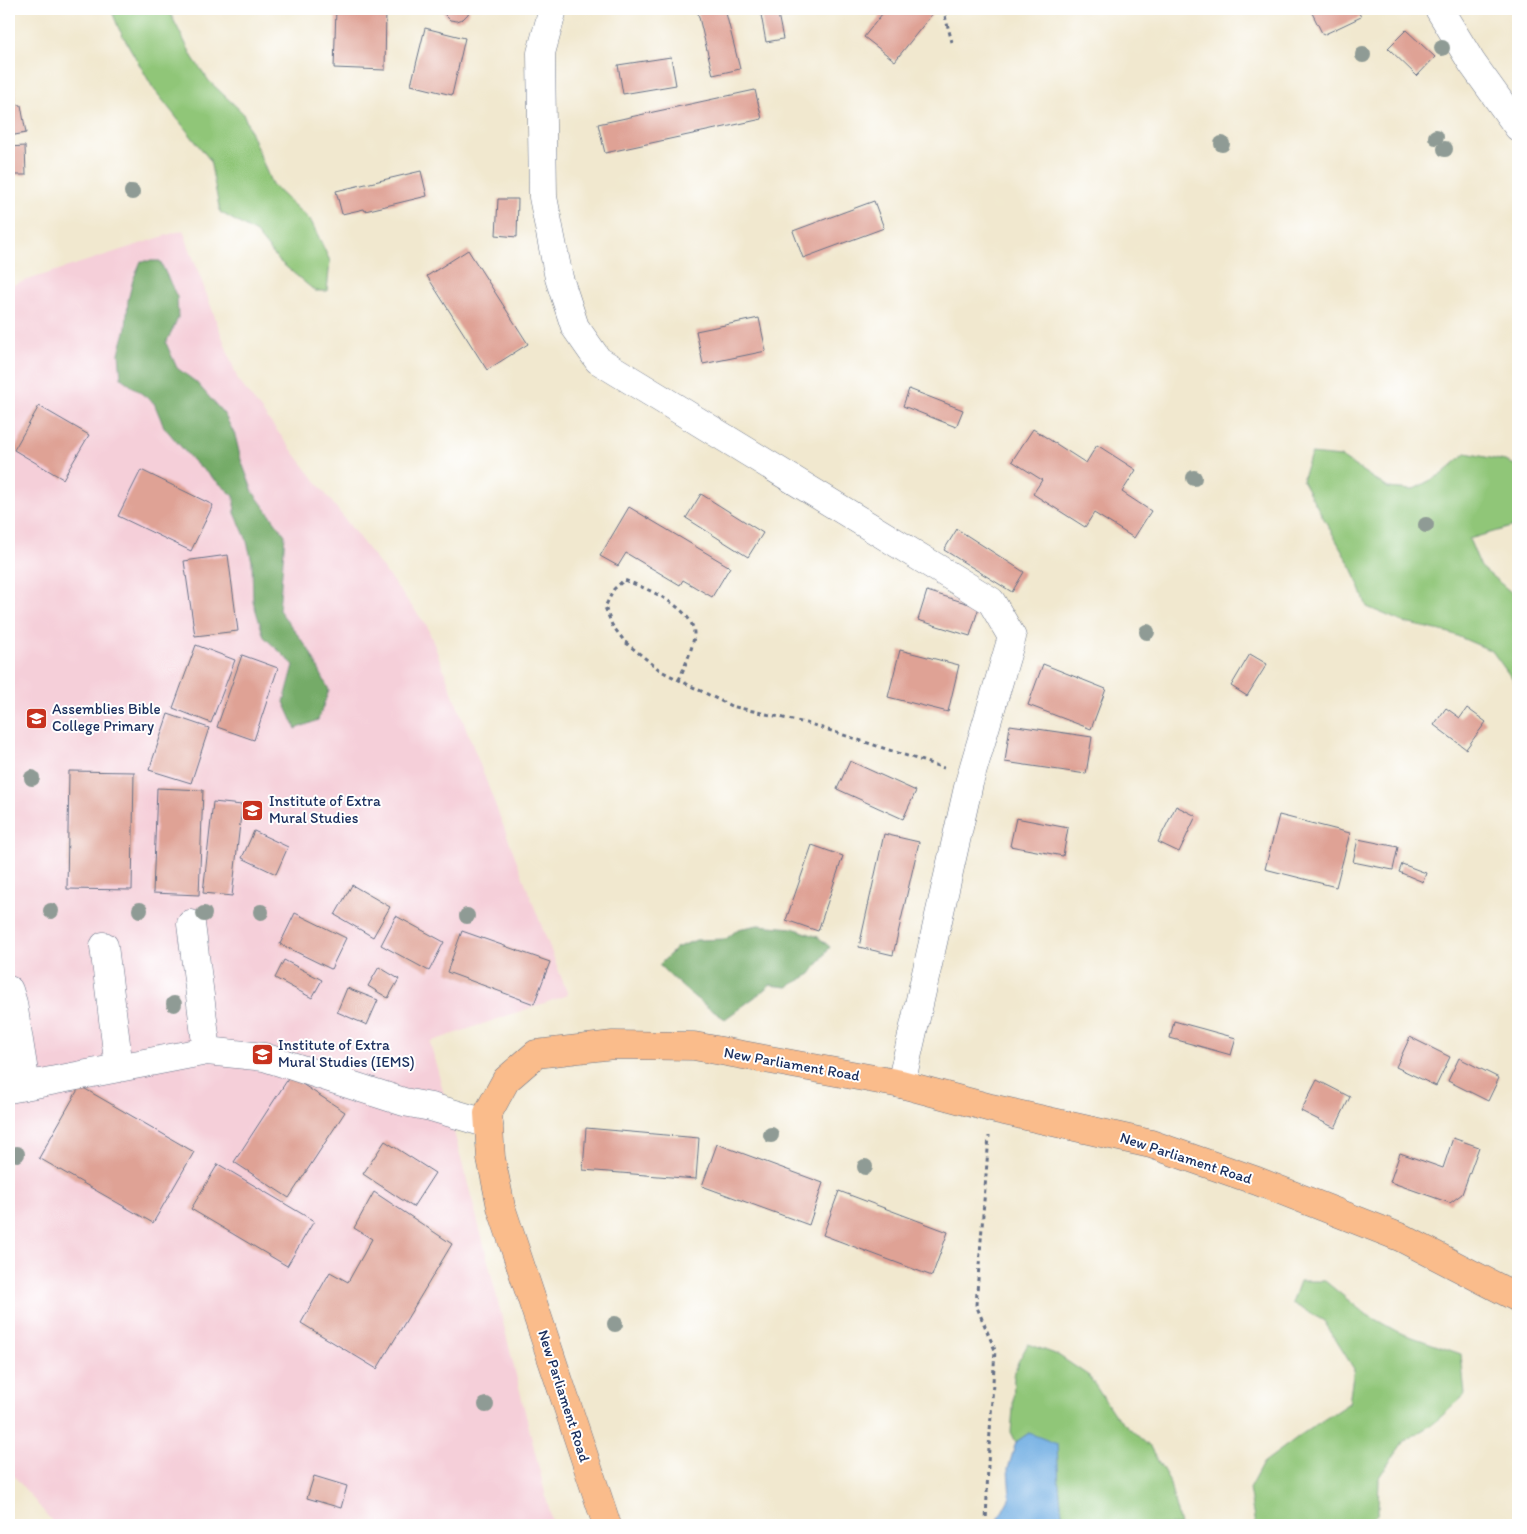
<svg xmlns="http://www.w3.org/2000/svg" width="1527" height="1534" viewBox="0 0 1527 1534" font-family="Itim,sans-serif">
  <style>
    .built { fill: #f5cfd9 }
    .green { fill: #90c678; stroke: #567a6b }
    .forest { fill: #74ab68; stroke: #486d63 }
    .water { fill: #70ade2; stroke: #466ea0 }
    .building { fill: #dfa295 }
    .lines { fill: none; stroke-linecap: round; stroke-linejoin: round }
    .minor-casing { stroke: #667086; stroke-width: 29 }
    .major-casing { stroke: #667086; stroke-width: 29 }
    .path { stroke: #667086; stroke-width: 3; stroke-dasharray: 4 4; stroke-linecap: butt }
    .minor { stroke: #fff; stroke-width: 28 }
    .major { stroke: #fabc8b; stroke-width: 28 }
    .tree { fill: #8f9b95 }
    .labels { text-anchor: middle; stroke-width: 4; stroke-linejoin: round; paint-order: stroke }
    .poi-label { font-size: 15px; fill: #1b2f5e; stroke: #fff; text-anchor: start }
    .street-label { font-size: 15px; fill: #1b2f5e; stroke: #fff }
  </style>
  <rect width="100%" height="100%" fill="#fff"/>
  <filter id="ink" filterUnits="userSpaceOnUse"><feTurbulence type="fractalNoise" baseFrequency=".02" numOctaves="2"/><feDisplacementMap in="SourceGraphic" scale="10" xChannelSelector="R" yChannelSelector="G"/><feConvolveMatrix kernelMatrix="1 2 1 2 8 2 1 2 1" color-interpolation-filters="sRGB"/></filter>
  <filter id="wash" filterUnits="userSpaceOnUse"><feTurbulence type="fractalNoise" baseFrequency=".0096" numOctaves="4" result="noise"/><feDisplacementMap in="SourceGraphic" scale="20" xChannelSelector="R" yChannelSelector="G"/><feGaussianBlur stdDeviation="1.12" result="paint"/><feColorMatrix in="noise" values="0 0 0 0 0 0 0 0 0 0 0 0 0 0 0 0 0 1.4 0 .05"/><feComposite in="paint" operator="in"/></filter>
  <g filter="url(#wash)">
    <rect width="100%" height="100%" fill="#f1e8cf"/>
    <path class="built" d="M183 230 238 380 427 626 568 995 430 1042 482 1237 553 1525H55L14 1476 9 1467V286Z"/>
    <path class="green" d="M111 9H168L193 58 209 81 243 113 272 185 311 221 330 261 327 291H315L279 261 256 233 220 212 210 160 153 88 119 29Z
      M1466 453 1505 461 1518 466V525L1469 539 1481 567 1518 598V692L1516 684 1492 651 1450 633 1405 623 1367 607 1353 570 1302 480 1311 454 1341 457 1388 488 1412 490 1442 474Z
      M1300 1281H1325L1364 1313 1398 1332 1461 1354 1465 1395 1433 1424 1404 1441 1379 1477 1378 1513 1367 1525H1255L1249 1489 1263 1463 1302 1434 1349 1403 1354 1369 1324 1321 1292 1303Z
      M1028 1344 1058 1355 1089 1376 1114 1414 1150 1447 1169 1480 1180 1525H1063L1059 1485 1029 1433 1016 1442 1011 1432 1013 1409 1014 1375 1018 1362Z"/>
    <path class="forest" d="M141 261H160L177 297 178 318 166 343 177 368 196 382 224 414 235 435 241 460 253 492 285 535 279 610 309 650 329 690 318 720 296 729 284 702 294 665 264 637 253 601 252 561 246 538 235 513 234 496 194 462 164 427 154 403 121 378 119 353 126 328 128 300 133 280Z
      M758 925 793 928 818 937 830 947 811 974 787 987 770 985 755 997 725 1019C700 1003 680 986 659 965L676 948 696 940 726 939 738 929Z"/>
    <path class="water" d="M1029 1433 1057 1444 1059 1485 1063 1525H995L1010 1497 1008 1469 1016 1442Z"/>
    <g id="blocks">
      <path class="building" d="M336 9H386L385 70 334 68Z
        M442 9H470L468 14 463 19 457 21 450 20 445 15Z
        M697 9H725L740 69 713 75Z
        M760 9H777L783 39 766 42Z
        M886 9H928L933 13 895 61 864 37Z
        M1310 9H1357L1361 17 1323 35Z
        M425 28 465 38 452 95 411 85Z
        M1406 30 1435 57 1417 76 1388 48Z
        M671 57 676 85 623 94 618 65Z
        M9 78 13 81 16 91 15 99 9 104 21 105 26 133 9 136Z
        M755 90 762 119 605 153 598 124Z
        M25 146 26 175H9V147Z
        M421 171 427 196 365 211 364 209 342 214 336 191Z
        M498 199H518L517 237 496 235Z
        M874 201 884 228 803 258 793 231Z
        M468 250 528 344 487 370 427 276Z
        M759 318 766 351 703 364 696 331Z
        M909 389 963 410 956 427 903 406Z
        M39 406 89 435 63 479 14 450Z
        M1033 429 1086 463 1097 445 1136 470 1122 492 1151 511 1134 538 1094 513 1085 527 1033 494 1042 480 1012 461Z
        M141 470 213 505 191 551 118 516Z
        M701 494 763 533 748 557 686 518Z
        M629 507 730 567 712 597 683 580 680 585 626 553 618 566 600 556Z
        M957 529 1024 572 1012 592 944 550Z
        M228 555 238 631 195 636 184 561Z
        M927 591 979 607 970 636 918 620Z
        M196 645 235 660 211 723 173 708Z
        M900 650 959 665 948 712 888 697Z
        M1250 654 1267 664 1247 696 1231 686Z
        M242 655 278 668 254 740 217 727Z
        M1043 664 1106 689 1091 729 1028 705Z
        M1446 708 1460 718 1467 708 1486 722 1466 749 1434 725Z
        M168 714 209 728 191 783 149 770Z
        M1010 725 1092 737 1086 774 1005 762Z
        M850 761 916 791 903 819 837 789Z
        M69 771 134 772 132 890 67 889Z
        M157 788 203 790 199 895 153 893Z
        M213 802 242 805 232 896 203 893Z
        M1176 806 1196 816 1179 852 1158 842Z
        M1279 815 1350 833 1336 887 1265 869Z
        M1016 818 1068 828 1063 856 1010 846Z
        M254 831 288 847 276 874 242 858Z
        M884 834 919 842 893 955 859 947Z
        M1358 839 1398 847 1393 870 1353 862Z
        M812 845 843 856 818 931 786 920Z
        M1402 864 1426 873 1423 882 1399 872Z
        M352 885 390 907 373 937 335 915Z
        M295 913 346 938 331 969 280 944Z
        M396 916 444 942 429 971 381 945Z
        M462 931 550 962 534 1004 447 972Z
        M284 960 322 980 312 998 275 978Z
        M379 967 399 979 388 998 368 986Z
        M347 988 378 1000 367 1025 337 1012Z
        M1174 1021 1236 1038 1231 1055 1170 1038Z
        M1410 1037 1450 1057 1436 1086 1396 1067Z
        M1459 1058 1499 1078 1488 1101 1448 1081Z
        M290 1076 345 1112 289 1198 234 1162Z
        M1317 1080 1350 1097 1335 1128 1301 1111Z
        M80 1086 194 1152 153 1223 39 1158Z
        M586 1128 699 1138 696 1179 583 1170Z
        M1453 1138 1479 1147 1462 1194 1450 1203 1390 1182 1400 1153 1443 1168Z
        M385 1141 435 1173 413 1207 363 1174Z
        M717 1144 823 1183 809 1225 702 1186Z
        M218 1164 314 1221 287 1266 191 1209Z
        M839 1191 948 1232 932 1276 823 1235Z
        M374 1192 452 1244 377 1369 301 1323 330 1272 348 1282 372 1239 354 1228Z
        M314 1476 347 1486 341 1508 307 1498Z"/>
    </g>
  </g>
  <g filter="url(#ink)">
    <use href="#blocks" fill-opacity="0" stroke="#667086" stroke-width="1"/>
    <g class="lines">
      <defs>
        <path id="minor" d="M553 9 541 53 543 197 559 278 575 327 598 360 991 601 1012 637 969 783 901 1084
          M1439 9 1472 63 1518 127
          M191 924 207 1051
          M104 946 119 1068
          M9 990 13 1003 26 1085
          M9 1089 207 1051 264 1057 404 1102 431 1107 489 1124"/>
        <path id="major" d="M607 1525 501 1207 491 1158 488 1113 506 1080 536 1054 613 1045 694 1046 901 1084 991 1108 1151 1144 1257 1181 1402 1238 1518 1298"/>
      </defs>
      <use href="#minor" class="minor-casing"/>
      <use href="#major" class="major-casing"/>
      <path class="path" d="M941 9 945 16 952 42
        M679 680C684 667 693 649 694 635 695 608 646 588 624 580L614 589 605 607 612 625 625 642 661 671 731 706 810 724 944 768
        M986 1525 988 1464 995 1350 976 1305 989 1136"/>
      <use href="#minor" class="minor"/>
      <use href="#major" class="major"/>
    </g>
    <g class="tree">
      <circle cx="1442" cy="48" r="8"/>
      <circle cx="1363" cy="55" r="8"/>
      <circle cx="1436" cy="137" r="8"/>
      <circle cx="1222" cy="144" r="8"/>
      <circle cx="1445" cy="149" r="8"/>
      <circle cx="132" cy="192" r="8"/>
      <circle cx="1194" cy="478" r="8"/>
      <circle cx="1426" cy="525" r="8"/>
      <circle cx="1147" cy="632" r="8"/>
      <circle cx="32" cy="778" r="8"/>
      <circle cx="140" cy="910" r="8"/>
      <circle cx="51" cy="911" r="8"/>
      <circle cx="261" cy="912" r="8"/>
      <circle cx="204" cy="914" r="8"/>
      <circle cx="467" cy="916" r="8"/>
      <circle cx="174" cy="1004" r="8"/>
      <circle cx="771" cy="1135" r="8"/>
      <circle cx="17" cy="1154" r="8"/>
      <circle cx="865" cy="1167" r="8"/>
      <circle cx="615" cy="1324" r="8"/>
      <circle cx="486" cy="1405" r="8"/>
    </g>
  </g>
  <defs>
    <symbol id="school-square" viewBox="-11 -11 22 22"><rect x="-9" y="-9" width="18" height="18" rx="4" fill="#c8321e" stroke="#fff"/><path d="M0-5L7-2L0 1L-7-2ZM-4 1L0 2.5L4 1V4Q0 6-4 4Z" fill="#fff"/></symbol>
    <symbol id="university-square" viewBox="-11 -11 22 22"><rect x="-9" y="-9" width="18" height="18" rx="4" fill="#c8321e" stroke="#fff"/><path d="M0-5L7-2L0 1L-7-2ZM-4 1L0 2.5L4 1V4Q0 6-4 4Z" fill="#fff"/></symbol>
  </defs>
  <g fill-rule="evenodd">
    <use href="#school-square" x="24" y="706" width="25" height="25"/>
    <use href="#university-square" x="240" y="798" width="25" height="25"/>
    <use href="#school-square" x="250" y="1042" width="25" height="25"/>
  </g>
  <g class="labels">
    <g class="poi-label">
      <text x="52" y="714">Assemblies Bible<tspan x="52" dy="17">College Primary</tspan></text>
      <text x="269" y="806">Institute of Extra<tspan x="269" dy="17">Mural Studies</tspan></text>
      <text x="278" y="1050">Institute of Extra<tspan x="278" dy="17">Mural Studies (IEMS)</tspan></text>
    </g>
    <g class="street-label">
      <text transform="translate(792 1064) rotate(10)" y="5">New Parliament Road</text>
      <text transform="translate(1186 1158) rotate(18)" y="5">New Parliament Road</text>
      <text transform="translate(564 1396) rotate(72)" y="5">New Parliament Road</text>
    </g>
  </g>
  <rect width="1527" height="1534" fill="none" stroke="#fff" stroke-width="30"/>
</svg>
